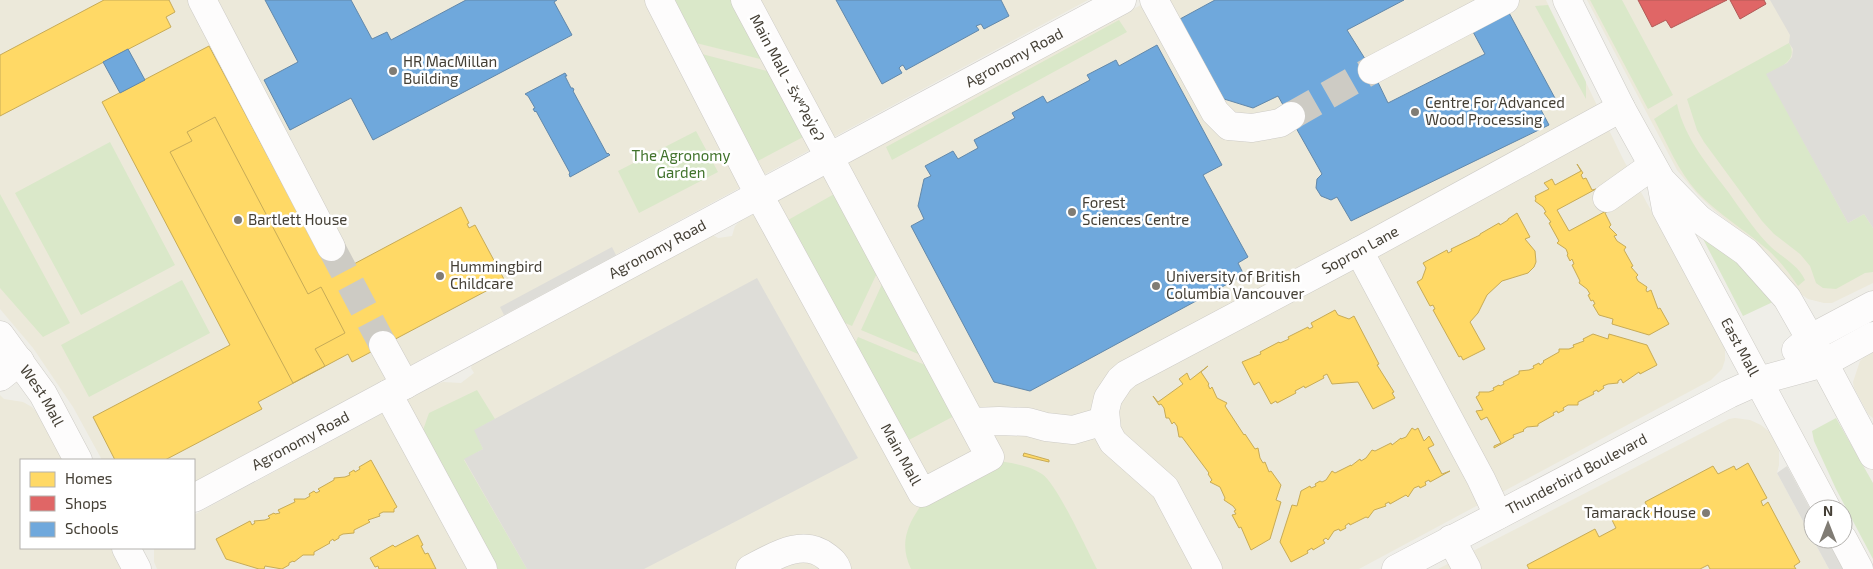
<svg xmlns="http://www.w3.org/2000/svg" width="1873" height="569" viewBox="0 0 1873 569" font-family="'Exo 2',sans-serif">
  <style>
    .education { fill: #ece9da }
    .green { fill: #dae8c9 }
    .parking { fill: #deddd8 }
    .homes { fill: #ffd966; stroke: #c7ab57 }
    .shops { fill: #e06666; stroke: #b15a57 }
    .schools { fill: #6fa8dc; stroke: #6288aa }
    .lines { fill: none; stroke-linecap: round; stroke-linejoin: round }
    .minor-tunnel { stroke: #cdcbc4; stroke-width: 28; stroke-dasharray: 28 14; stroke-linecap: butt }
    .minor-casing { stroke: #cdcbc6; stroke-width: 29 }
    .minor { stroke: #fdfcfc; stroke-width: 28 }
    .poi-dot { fill: #807c74; stroke: #fff; stroke-width: 2 }
    .labels { text-anchor: middle; stroke-width: 5; stroke-linejoin: round; paint-order: stroke }
    .street-label { font-size: 15px; fill: #443f35; stroke: #fff }
    .poi-label { font-size: 15px; fill: #443f35; stroke: #fff; text-anchor: start }
    .park-label { font-size: 15px; fill: #40722b; stroke: #fff }
  </style>
  <rect width="100%" height="100%" fill="#efeee8"/>
  <path class="education" d="M0 0H1088L194 482V460H102L73 407 33 348 0 309Z
    M1150 0H1546L1623 159 1721 339 1725 349V360L1722 369 1711 380 1359 569H157L154 562V548H194V515L435 385 443 382 461 383 474 373 471 368 472 365 713 235 718 238 732 236 735 226 739 222Z
    M1587 0H1873V283L1832 303H1824L1808 299 1802 295 1765 251 1715 211 1698 195 1677 170Z
    M1873 349V418L1868 414 1854 388 1853 382 1860 361Z
    M0 395 4 399 23 402 32 407 40 416 64 460H21V548H111L122 569H0Z
    M1735 418 1750 420 1761 425 1772 434 1779 451V465L1777 473 1829 569H1438L1729 419Z"/>
  <path class="green" d="M669 0H732L764 60 692 42Z
    M1590 0H1622L1673 95 1648 109Z
    M1548 5 1586 82V99L1535 6Z
    M1119 20 1127 32 892 160 886 147Z
    M1789 43C1799 61 1780 67 1767 74L1848 223 1864 214 1873 228V272L1865 273 1836 289 1823 288 1816 283 1810 266 1800 254 1774 234 1762 221 1704 142 1697 130 1687 99Z
    M698 53 771 72 805 136 756 162Z
    M1677 104C1685 139 1708 165 1729 193 1741 210 1753 228 1767 243 1779 256 1797 263 1805 280L1798 286C1789 273 1780 261 1768 250 1745 230 1718 214 1697 192 1678 171 1667 143 1654 119Z
    M696 131 718 172 639 213 618 171Z
    M110 142 175 265 81 315 15 193Z
    M836 193 878 271 852 326 843 322 788 220Z
    M0 194 70 323 43 337 0 288Z
    M1700 233 1730 254 1775 301 1743 316Z
    M182 280 210 333 89 397 61 345Z
    M883 282 923 356 861 330Z
    M858 337 930 367 956 415 907 441 855 344Z
    M477 390 495 419 475 430 483 449 464 460 527 569H498L423 430 429 413Z
    M1836 418 1873 483V559L1836 489 1814 441 1812 431Z
    M1005 462C1018 464 1031 467 1042 474 1057 484 1087 550 1097 569H911C899 544 907 525 922 504L991 463Z"/>
  <path class="parking" d="M1770 0H1873V228L1864 214 1848 223 1766 74 1787 63 1792 57 1793 49 1789 43 1790 35Z
    M612 247 616 255 504 315 500 307Z
    M757 278 858 458 644 569H527L464 459 483 449 474 430Z
    M1787 466 1813 514V539H1827L1843 569H1829L1777 473Z"/>
  <path class="homes" d="M104 0H169L175 12 166 17 171 27 0 116V55Z
    M209 46 320 254 340 243 352 265 461 207 469 223 467 224 469 228 475 225 505 281 352 362 348 354 258 402 262 409 165 460H115L93 417 230 345 102 102Z
    M215 117 308 294 321 287 345 333 315 349 325 366 293 383 170 152 192 141 187 132Z
    M1577 164 1583 173 1581 175 1583 179 1586 178 1592 190 1596 189 1557 210 1569 231 1608 210V211L1605 213 1611 225 1609 227 1617 235 1614 236 1617 241 1626 247 1624 250 1633 266 1631 267 1638 275 1636 277 1638 281 1647 287 1646 290 1647 292 1651 290 1658 309 1660 308 1669 324 1649 335 1612 324 1613 319 1599 315 1593 305 1595 304 1593 300 1591 301 1588 295 1590 294 1587 289 1579 283 1580 281 1572 265 1574 264 1572 259 1570 261 1567 255 1568 254 1566 249 1557 243 1559 241 1549 223 1551 222 1544 213 1546 212 1543 207 1535 201 1536 199 1535 196 1549 189 1544 183 1552 179 1555 185 1581 171Z
    M1517 213 1530 237 1525 239 1535 251 1536 262 1534 267 1528 273 1502 281 1487 295 1478 313 1470 322 1485 349 1463 360 1461 356 1459 357 1433 310 1435 309 1433 305 1430 306 1417 282 1422 279 1426 268 1423 263 1447 250 1448 253 1452 251 1451 249 1480 235V234L1499 223 1500 225 1508 220V219Z
    M1335 310 1338 315 1349 319 1354 316 1379 364 1377 365 1394 392 1392 393 1395 398 1373 409 1358 382 1332 384 1327 374 1323 376 1324 378 1305 388 1304 386 1295 391 1296 393 1277 403 1276 401 1271 404 1259 382 1254 385 1242 362 1261 354 1260 352 1279 342 1280 343 1289 339 1288 337 1308 327 1309 329 1313 327 1311 323Z
    M1593 334 1608 339 1609 334 1647 345 1657 365 1640 374 1639 372 1623 383 1621 379 1618 381V383L1608 384 1603 386 1604 388 1598 392 1597 390 1593 392 1594 394 1578 402V405H1568L1563 408 1564 410 1558 413 1557 411 1553 413 1554 415 1538 424V426L1527 427 1523 430 1524 431 1513 435 1514 437 1494 448V446L1501 443 1487 417 1481 420 1476 411 1483 410 1476 397 1479 395V392H1489L1494 390 1493 388 1499 385 1500 386 1504 384 1503 382 1519 374V371L1529 370 1534 368 1533 366 1539 363 1540 365 1544 362 1543 361 1559 352V349H1569L1574 347 1573 345 1584 341 1583 339Z
    M1208 366 1201 372 1209 384 1208 385 1210 389 1212 387 1217 398 1227 403 1225 406 1244 435 1245 434 1255 449 1258 448 1260 458 1263 463 1265 462 1269 472 1271 471 1281 485 1276 500 1281 502 1270 539 1251 550 1241 527 1239 528 1232 515 1236 514 1234 511 1236 510 1233 506 1224 500 1225 498 1220 487 1210 482 1212 480 1208 474 1209 473 1182 437H1179L1177 426 1174 422 1172 424 1169 418H1166L1164 408 1161 404 1159 405 1153 396 1158 402 1183 384 1179 379 1187 373 1190 380Z
    M1412 428 1415 430 1418 428 1424 441 1429 436 1434 445 1428 448 1442 474 1450 471 1430 482 1429 480 1425 482 1426 485 1420 488 1419 486 1414 488 1408 497 1406 495 1390 504 1389 502 1385 504 1386 506 1374 510 1368 518 1366 517 1350 525 1349 523 1345 526 1346 528 1340 531 1339 529 1334 531 1328 540 1326 538 1323 540 1325 543 1313 550 1312 548 1307 551 1308 553 1291 562 1280 542 1292 505 1297 506 1301 491 1310 486 1311 488 1316 486 1315 484 1320 481 1322 482 1326 480 1332 471 1335 473 1351 465V466L1360 459 1361 461 1366 458 1372 450 1375 451 1391 443 1392 445 1401 438V439L1406 437Z
    M1024 453 1049 460V462L1023 456Z
    M371 460 397 507 394 509V512H383L379 514 380 516 368 520 370 522 354 530V533L343 534 339 536V538L334 541 333 539 329 542 330 543 314 552V555H303L294 562 293 561 289 563V565L282 569 265 566 264 569H259L226 559 216 539 250 521 252 525 255 523 254 521 265 520 270 518 268 516 274 513 275 514 280 513 278 510 295 502 294 499H305L310 496 309 494 314 491 316 493 320 491 318 489 334 480V478L345 477 350 475 349 473 354 470 355 472 360 469 359 467Z
    M1748 463 1767 498 1761 501 1763 506 1768 502 1800 562 1794 566 1796 569H1710L1708 565 1700 569H1529L1527 565 1595 529 1599 537 1616 528 1612 520 1630 510 1633 516 1648 508 1645 502 1713 466 1718 474 1734 466 1736 470Z
    M418 535 423 545 421 546 425 554 428 553 436 569H379L378 566 375 567 370 558 393 545 395 547Z"/>
  <path class="shops" d="M1638 0H1727L1671 28 1666 20 1652 27Z
    M1730 0H1764L1766 4 1740 19Z"/>
  <path class="schools" d="M265 0H351L372 39 387 32 391 40 466 0H557L554 2 572 35 373 140 351 98 290 130 264 80 298 62Z
    M836 0H1001L1009 16 984 29 981 24 976 26 979 30 906 70 903 65 901 66 899 68 902 73 882 84Z
    M1215 0H1404L1347 30 1372 70 1388 103 1485 54 1472 30 1508 11 1556 100 1540 108 1549 125 1351 221 1337 197 1331 200 1321 196 1316 188 1317 179 1322 174 1278 96 1253 108 1224 99 1180 19Z
    M1157 45 1222 165 1203 175 1248 257 1238 263 1244 275 1030 391 994 382 911 226 924 219 918 206 924 179 931 176 925 166 953 151 958 159 978 148 974 140 1015 118 1012 113 1043 96 1047 103 1090 80 1087 75 1116 60 1119 66Z
    M128 49 145 80 120 93 103 62Z
    M565 73 567 76H565L571 88H573L574 90 573 91 607 154 608 153 610 155 570 177 569 174 570 173 536 111 535 112 533 109 535 108 528 96 525 94Z"/>
  <g class="lines">
    <path class="minor-tunnel" d="M1291 116 1372 70
      M331 247 383 345"/>
    <defs>
      <g id="minor">
        <path d="M202 0 331 247"/>
        <path id="s1" d="M659 0 766 208 922 493 990 457 745 0"/>
        <path d="M1154 0 1215 112 1229 126 1252 128 1280 123 1291 116"/>
        <path d="M1567 0 1621 108 1661 180 1699 219 1746 252 1787 298 1824 363 1873 455"/>
        <path d="M1372 70 1505 0"/>
        <path id="s2" d="M1661 182 1666 209 1827 509"/>
        <path d="M1607 198 1652 166"/>
        <path d="M1359 251 1481 479 1498 515"/>
        <path id="s3" d="M0 335 43 394 78 460"/>
        <path d="M383 345 405 385"/>
        <path d="M1796 350 1809 339 1873 305"/>
        <path d="M0 377 20 361"/>
        <path d="M388 394 483 569"/>
        <path d="M972 422 999 421 1028 422 1046 427 1073 430 1104 421"/>
        <path id="s4" d="M194 498 1122 0"/>
        <path d="M1451 539 1467 569"/>
        <path d="M1843 539 1859 569"/>
        <path d="M126 548 137 569"/>
        <path d="M750 569C773 557 803 537 827 557 832 561 835 563 837 569"/>
        <path id="s5" d="M1208 569 1165 488 1113 442 1107 431 1105 411 1108 398 1120 380 1127 374 1359 251 1621 108"/>
        <path id="s6" d="M1396 569 1729 394 1758 381 1824 363 1873 336"/>
      </g>
    </defs>
    <use href="#minor" class="minor-casing"/>
    <use href="#minor" class="minor"/>
  </g>
  <g class="poi-dot">
    <circle cx="393" cy="71" r="5"/>
    <circle cx="1415" cy="112" r="5"/>
    <circle cx="1072" cy="212" r="5"/>
    <circle cx="238" cy="220" r="5"/>
    <circle cx="440" cy="276" r="5"/>
    <circle cx="1156" cy="286" r="5"/>
    <circle cx="1706" cy="513" r="5"/>
  </g>
  <g class="labels">
    <g class="street-label">
      <text dy="5" stroke="none"><textPath href="#s4" startOffset="931">Agronomy Road</textPath></text>
      <text transform="translate(787 78) rotate(62)" y="5">Main Mall - šxʷʔey̓eʔ</text>
      <text dy="5" stroke="none"><textPath href="#s4" startOffset="526">Agronomy Road</textPath></text>
      <text dy="5" stroke="none"><textPath href="#s5" startOffset="502">Sopron Lane</textPath></text>
      <text dy="5" stroke="none"><textPath href="#s2" startOffset="184">East Mall</textPath></text>
      <text dy="5" stroke="none"><textPath href="#s3" startOffset="74">West Mall</textPath></text>
      <text dy="5" stroke="none"><textPath href="#s4" startOffset="121">Agronomy Road</textPath></text>
      <text dy="5" stroke="none"><textPath href="#s1" startOffset="515">Main Mall</textPath></text>
      <text dy="5" stroke="none"><textPath href="#s6" startOffset="204">Thunderbird Boulevard</textPath></text>
    </g>
    <g class="poi-label">
      <text x="403" y="67">HR MacMillan<tspan x="403" dy="17">Building</tspan></text>
      <text x="1425" y="108">Centre For Advanced<tspan x="1425" dy="17">Wood Processing</tspan></text>
      <text x="1082" y="208">Forest<tspan x="1082" dy="17">Sciences Centre</tspan></text>
      <text x="248" y="225">Bartlett House</text>
      <text x="450" y="272">Hummingbird<tspan x="450" dy="17">Childcare</tspan></text>
      <text x="1166" y="282">University of British<tspan x="1166" dy="17">Columbia Vancouver</tspan></text>
      <text x="1696" y="518" text-anchor="end">Tamarack House</text>
    </g>
    <g class="park-label">
      <text x="681" y="161">The Agronomy<tspan x="681" dy="17">Garden</tspan></text>
    </g>
  </g>
  <rect x="20" y="459" width="175" height="90" fill="#ffffff" stroke="#b4b2ae"/>
  <rect x="30" y="472" width="25" height="15" fill="#ffd966" stroke="#b4b2ae"/>
  <text x="65" y="484" font-size="15" fill="#443f35">Homes</text>
  <rect x="30" y="496" width="25" height="15" fill="#e06666" stroke="#b4b2ae"/>
  <text x="65" y="509" font-size="15" fill="#443f35">Shops</text>
  <rect x="30" y="522" width="25" height="15" fill="#6fa8dc" stroke="#b4b2ae"/>
  <text x="65" y="534" font-size="15" fill="#443f35">Schools</text>
  <g transform="translate(1828 524)"><circle r="24" fill="#ffffff" stroke="#b4b2ae"/>
  <path d="M0-4L9 19L0 12L-9 19Z" fill="#807c74"/>
  <text y="-8" font-size="14" font-weight="bold" text-anchor="middle" fill="#443f35">N</text>
  </g>
</svg>
